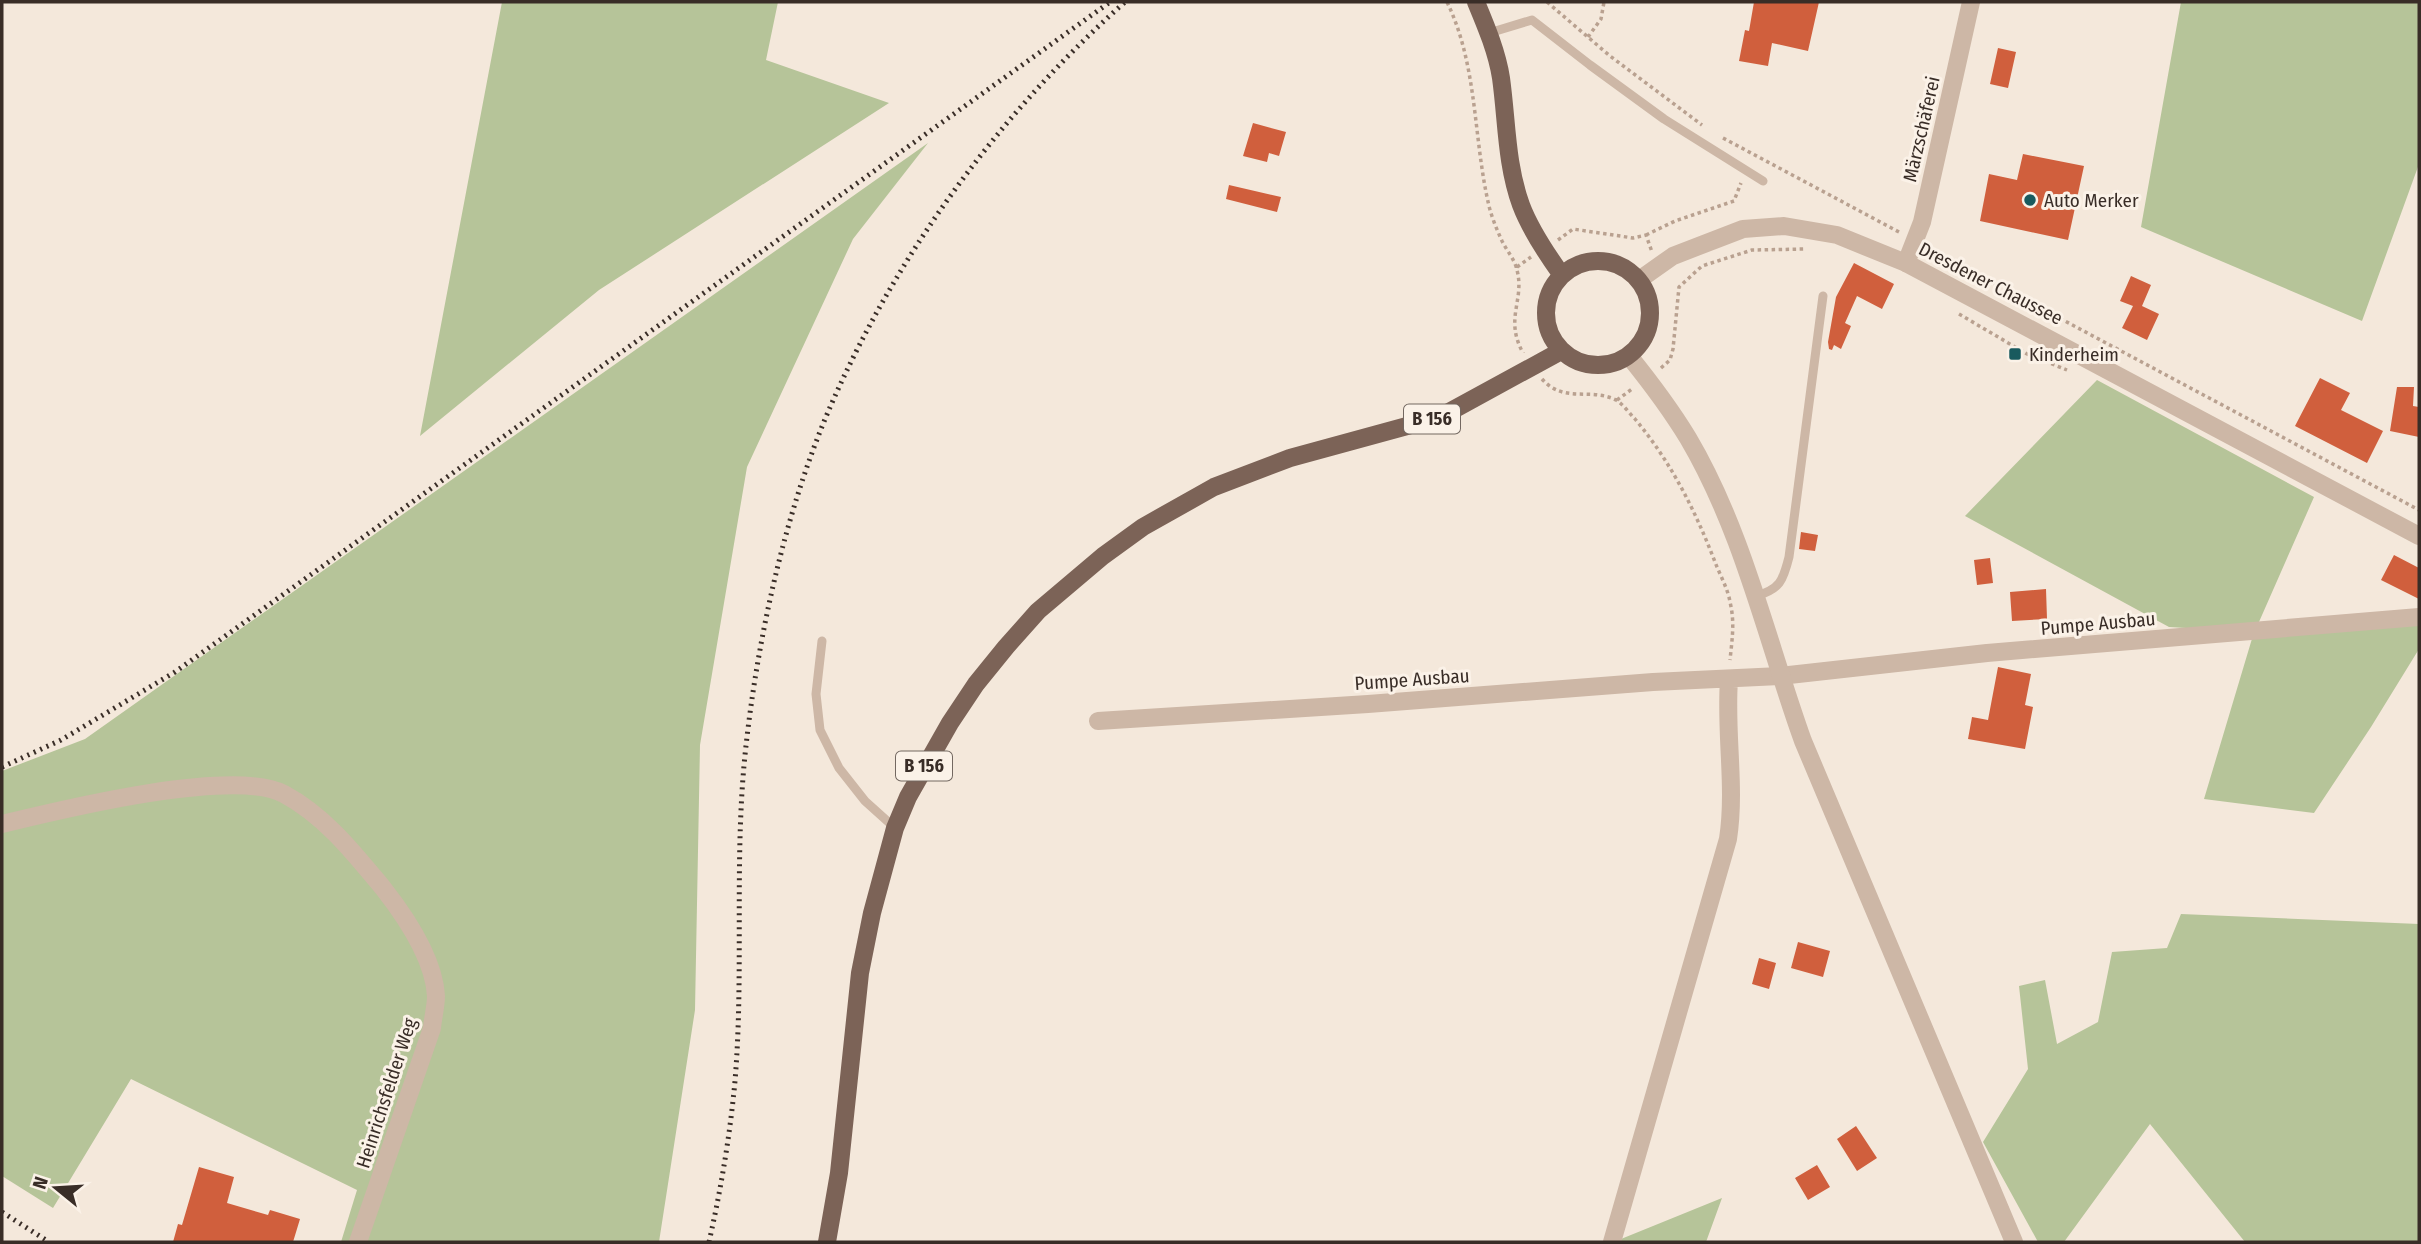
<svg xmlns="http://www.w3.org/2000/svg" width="2421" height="1244" viewBox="0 0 2421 1244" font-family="'Fira Sans Condensed',sans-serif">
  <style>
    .green { fill: #b6c499 }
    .building { fill: #d05f3d }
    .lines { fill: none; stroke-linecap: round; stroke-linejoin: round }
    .path { stroke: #b9a190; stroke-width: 3.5; stroke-dasharray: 3.5 3.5; stroke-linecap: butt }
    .service { stroke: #cdb7a6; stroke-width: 9 }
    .minor { stroke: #cdb7a6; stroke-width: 18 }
    .tertiary { stroke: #cdb7a6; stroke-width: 18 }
    .primary { stroke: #7c6357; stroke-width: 18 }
    .rail { stroke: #392d27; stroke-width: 5; stroke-dasharray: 2 5; stroke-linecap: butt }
    .poi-dot { fill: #195a5e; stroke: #fbf2e8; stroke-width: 2.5 }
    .labels { text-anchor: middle; stroke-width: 6; stroke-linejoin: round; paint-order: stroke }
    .shield { fill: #fbf2e8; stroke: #736861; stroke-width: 2 }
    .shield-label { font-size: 18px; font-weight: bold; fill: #392d27 }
    .street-label { font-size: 19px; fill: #392d27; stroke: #fbf2e8 }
    .poi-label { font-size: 19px; fill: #392d27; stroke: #fbf2e8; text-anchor: start }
  </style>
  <rect width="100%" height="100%" fill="#f4e8db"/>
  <path class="green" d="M502 2H778L766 60 889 103 599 290 420 436Z
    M2181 2H2419V164L2362 321 2141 227Z
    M928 143 853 239 747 467 700 745 695 1010 659 1242H341L357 1190 131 1079 53 1208 2 1176V771L85 739Z
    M2097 380 2314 497 2255 631 2419 617V649L2371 727 2314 813 2204 799 2254 632 2169 627 1965 516Z
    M2181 914 2419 924V1242H2245L2150 1124 2064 1242H2038L1983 1142 2028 1069 2019 986 2045 980 2057 1044 2098 1022 2112 952 2167 948Z
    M1722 1198 1706 1242H1620L1621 1239Z"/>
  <path class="building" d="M1754 2H1819L1808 51 1772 43 1768 66 1739 61 1745 30 1749 31Z
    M1998 48 2016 52 2008 88 1990 84Z
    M1253 123 1286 132 1279 156 1269 153 1267 162 1243 156Z
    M2023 154 2084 166 2068 240 1980 221 1989 174 2017 180Z
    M1229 185 1281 197 1277 212 1226 199Z
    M1854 263 1894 284 1882 309 1857 296 1845 323 1851 326 1841 349 1834 345 1832 350 1829 349 1828 342 1836 297Z
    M2131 276 2151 285 2142 306 2159 314 2147 340 2122 328 2133 306 2120 301Z
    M2320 378 2350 393 2341 410 2383 431 2367 463 2295 426Z
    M2397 387H2414L2413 406 2419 407V437L2390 431Z
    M1801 532 1818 535 1815 551 1799 549Z
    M2394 555 2419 568V599L2381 580Z
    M1990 558 1993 583 1977 585 1974 560Z
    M2046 589 2047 619 2012 621 2010 592Z
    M1998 667 2031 674 2025 705 2033 707 2025 749 1968 739 1972 717 1988 720Z
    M1798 942 1830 951 1823 977 1791 968Z
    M1759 958 1776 963 1769 989 1752 984Z
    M1856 1126 1877 1158 1857 1171 1837 1139Z
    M1817 1165 1830 1187 1808 1200 1795 1178Z
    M199 1167 234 1177 227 1203 268 1215 270 1210 300 1219 293 1242H173L178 1224 182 1225Z"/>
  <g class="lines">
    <path class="path" d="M1447 2C1478 66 1473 138 1489 206 1492 218 1497 230 1502 241 1507 251 1515 260 1517 270 1525 301 1504 318 1523 353
      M1547 2 1610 56 1702 125
      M1588 37 1601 19 1604 2
      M1723 138 1899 232
      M1646 235 1675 221 1734 201 1741 183
      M1558 240 1573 229 1633 238 1646 235 1652 252
      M1930 249 2419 510
      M1517 267 1531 257
      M1959 314 2027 354 2067 370
      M1661 368 1670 360 1673 349 1679 287 1702 266 1752 250 1806 249
      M1542 379C1564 404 1590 387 1616 400 1623 404 1629 413 1635 419 1671 462 1695 510 1715 562 1720 575 1728 589 1730 602 1735 622 1732 640 1730 660
      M1617 400 1632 389"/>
    <path class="service" d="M1489 33 1532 20 1590 65 1664 119 1763 181
      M1756 596C1780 589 1783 581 1789 557L1823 296
      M822 641 816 694 820 730 839 768 865 801 895 828"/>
    <path class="minor" d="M1906 263 1922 222 1971 2
      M1098 721 1368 704 1653 682 1780 676 1987 653 2419 617
      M2 824C60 810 233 767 284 794 325 816 354 853 383 888 405 916 434 959 436 996 436 1006 433 1017 432 1028L358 1242
      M1612 1242 1728 839C1736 787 1725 733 1729 680"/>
    <path class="tertiary" d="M1639 280 1673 256 1743 229 1784 226 1837 235 1906 263 2419 536
      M1629 356C1650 382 1671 410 1688 438 1743 531 1767 641 1803 741L2014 1242"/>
    <path class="primary" d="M1476 2C1486 26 1497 52 1501 78 1507 121 1506 164 1521 205 1530 229 1546 253 1561 274
      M1546 313a52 52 0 1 1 104 0a52 52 0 1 1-104 0Z
      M827 1242 839 1173 860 973 872 913 895 828 908 797 950 723 976 684 1006 647 1038 611 1103 556 1143 527 1214 487 1290 458 1440 417 1561 351"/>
    <path class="rail" d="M2 767 61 740 175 672 1110 2
      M2 1212 49 1242
      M709 1242C721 1189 730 1135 735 1081 744 973 734 863 745 755 757 640 785 511 831 405 898 252 1000 113 1125 2"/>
  </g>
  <g class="poi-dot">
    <circle cx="2030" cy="200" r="7"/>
    <rect x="2008" y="347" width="14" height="14" rx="3.5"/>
  </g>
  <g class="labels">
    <g class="shield">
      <rect x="1404" y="404.5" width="56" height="29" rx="5"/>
      <rect x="896" y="751.5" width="56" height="29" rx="5"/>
    </g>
    <g class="shield-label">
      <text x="1432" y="425">B 156</text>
      <text x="924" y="772">B 156</text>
    </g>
    <g class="street-label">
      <text transform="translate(1921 129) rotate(-77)" y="7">Märzschäferei</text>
      <text transform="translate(1991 283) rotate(27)" y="7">Dresdener Chaussee</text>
      <text transform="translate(2098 623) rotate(-5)" y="7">Pumpe Ausbau</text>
      <text transform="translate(1412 679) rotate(-4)" y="7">Pumpe Ausbau</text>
      <text transform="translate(386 1093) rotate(-72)" y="7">Heinrichsfelder Weg</text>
    </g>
    <g class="poi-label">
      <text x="2044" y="207">Auto Merker</text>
      <text x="2029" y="361">Kinderheim</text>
    </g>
  </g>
  <rect width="2421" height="1244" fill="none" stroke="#392d27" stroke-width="7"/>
  <g transform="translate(56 1188) rotate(288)" stroke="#fbf2e8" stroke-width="5" paint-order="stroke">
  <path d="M0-5L12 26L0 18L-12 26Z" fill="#392d27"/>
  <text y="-10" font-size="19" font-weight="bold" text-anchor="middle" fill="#392d27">N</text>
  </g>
</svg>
